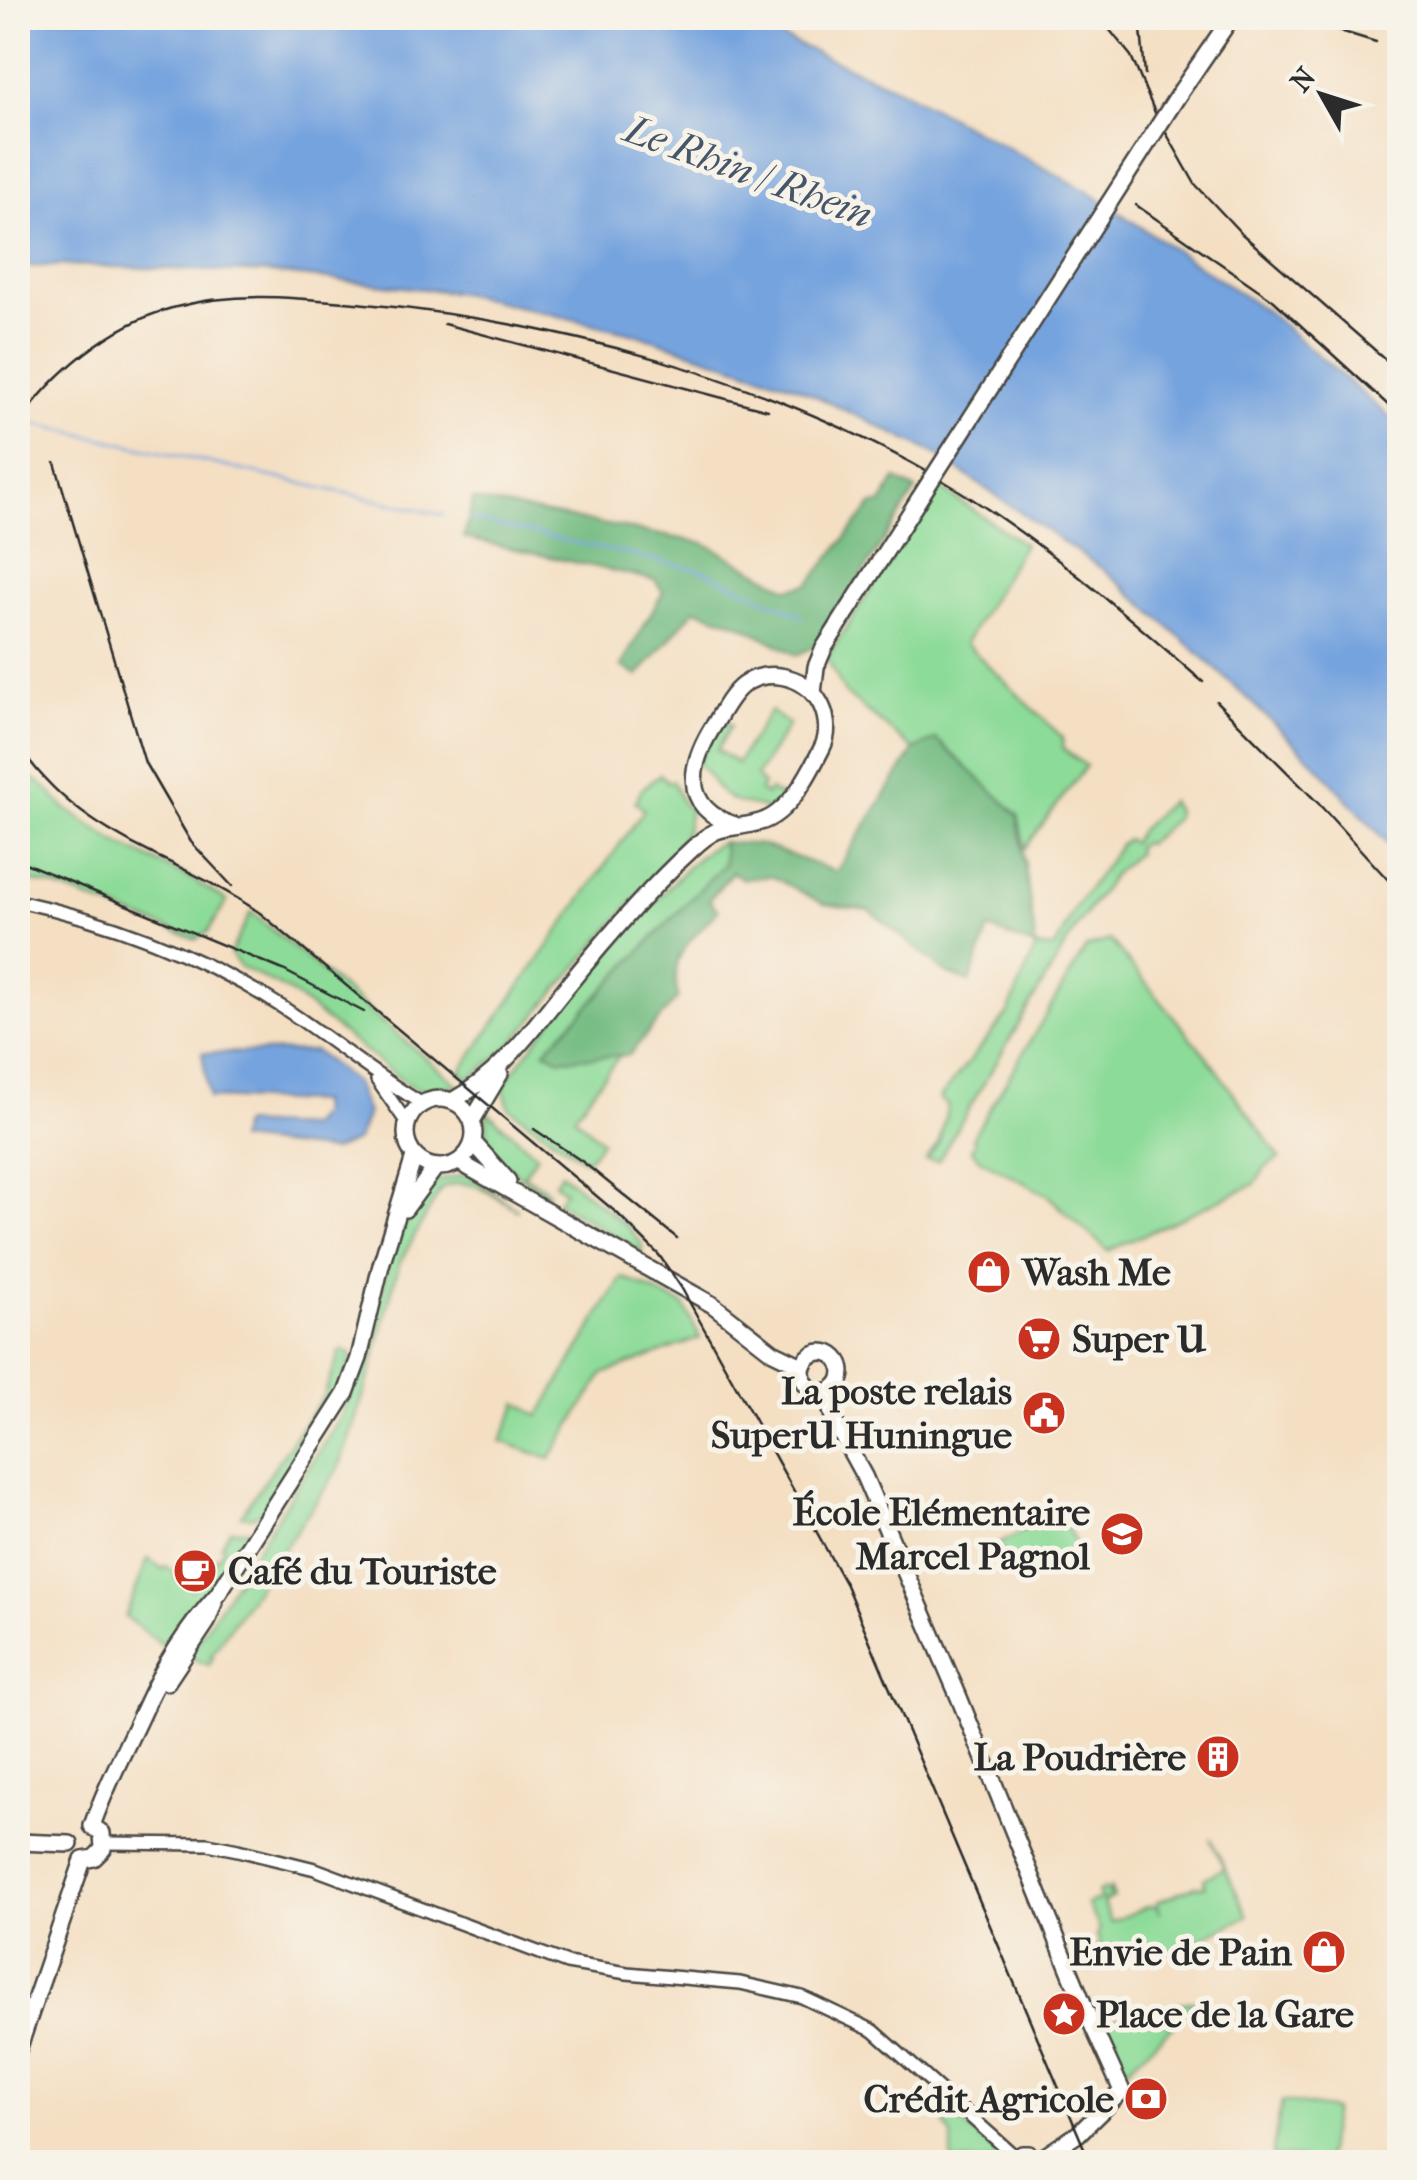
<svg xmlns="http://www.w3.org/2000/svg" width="1417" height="2180" viewBox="0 0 1417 2180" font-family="'IM FELL French Canon',serif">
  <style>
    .green { fill: #8ddb99; stroke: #5c8362; stroke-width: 2.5 }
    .forest { fill: #72bb81; stroke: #4e7356; stroke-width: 2.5 }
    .water { fill: #74a3de; stroke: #506784; stroke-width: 2.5 }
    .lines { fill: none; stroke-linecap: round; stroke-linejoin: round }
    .stream { stroke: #74a3de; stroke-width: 2.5 }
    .minor-casing { stroke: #494642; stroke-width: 16 }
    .major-casing { stroke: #494642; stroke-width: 20 }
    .minor { stroke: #fff; stroke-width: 11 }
    .major { stroke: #fff; stroke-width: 15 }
    .rail { stroke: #2b2b2b; stroke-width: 2.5 }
    .major-bridge-casing { stroke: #494642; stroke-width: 20; stroke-linecap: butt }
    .major-bridge { stroke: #fff; stroke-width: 15 }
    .labels { text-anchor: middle; stroke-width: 10; stroke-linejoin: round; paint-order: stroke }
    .poi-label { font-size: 38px; font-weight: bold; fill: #2b2b2b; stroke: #f7f3e8; text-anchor: end }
    .water-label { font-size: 40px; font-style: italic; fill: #45556a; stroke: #f7f3e8 }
  </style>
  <rect width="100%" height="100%" fill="#f7f3e8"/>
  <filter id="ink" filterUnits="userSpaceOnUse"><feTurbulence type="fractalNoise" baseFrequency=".01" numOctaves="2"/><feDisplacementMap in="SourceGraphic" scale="20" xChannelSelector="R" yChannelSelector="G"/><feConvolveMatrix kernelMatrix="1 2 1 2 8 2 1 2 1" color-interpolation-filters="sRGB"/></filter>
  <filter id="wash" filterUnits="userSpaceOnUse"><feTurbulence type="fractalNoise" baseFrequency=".0048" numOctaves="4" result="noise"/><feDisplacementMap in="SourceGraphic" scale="40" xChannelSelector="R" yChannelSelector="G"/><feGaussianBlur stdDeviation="2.25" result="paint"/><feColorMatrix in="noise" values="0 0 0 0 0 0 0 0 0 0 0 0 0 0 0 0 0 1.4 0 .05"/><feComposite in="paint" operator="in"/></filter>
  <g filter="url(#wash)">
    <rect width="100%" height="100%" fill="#f4dfc3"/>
    <path class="green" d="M937 486 1024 544 965 643 1062 737 1063 749 1086 766 1025 848 1018 815 936 739 914 750 845 693 827 658Z
      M770 711 789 724 756 776 763 784 760 791 766 795 770 790 784 799 771 813C759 803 746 807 732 800 715 792 711 774 697 764L721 719 731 725 717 750 737 763Z
      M18 769 44 786 66 809 115 842 188 877 227 901 208 932 196 939 53 886 18 879Z
      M660 774 668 782 672 781 684 806 690 808 686 831 670 858 507 1049 469 1079 460 1072 644 810 635 802 641 790Z
      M1170 801 1176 811 1175 819 1147 844 1142 843 1136 848 1137 853 1114 874 1077 926 938 1161 926 1160 939 1142 948 1105 939 1099 1008 1013 1036 947 1055 948 1076 906 1121 843 1127 839 1132 843 1140 830Z
      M723 842 724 864 545 1051 560 1059 620 1055 574 1116 602 1141 586 1161 509 1108 503 1086C550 1019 602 958 658 899 676 880 698 851 723 842Z
      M251 912 459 1086 422 1090 408 1085 290 992 241 967 230 954Z
      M1110 940 1208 1058 1280 1158 1265 1168 1255 1184 1108 1251 1047 1195 982 1160 971 1150 975 1140 972 1138 1086 948Z
      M486 1111 537 1155 524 1175 547 1190 548 1197 499 1160 487 1145Z
      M561 1173 629 1228 642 1244V1252L557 1202 565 1191 555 1183Z
      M467 1174 518 1210C493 1196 469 1173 441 1189L399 1264 365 1391 339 1468 211 1655 213 1657 209 1665 193 1659 190 1653 340 1418 366 1357 389 1262 399 1234 426 1191H430L437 1181Z
      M622 1277 684 1305 700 1338 603 1374 550 1459 501 1441 518 1403 539 1416Z
      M341 1350 351 1353C346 1401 291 1468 264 1510L253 1517 241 1515 324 1395Z
      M1059 1512 1080 1552 1019 1583 999 1544Z
      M230 1530H252L178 1640 164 1646 125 1617 148 1559 163 1569 165 1566 177 1573 175 1577 192 1589 224 1549 221 1546Z
      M1210 1838 1248 1916 1180 1949 1088 1971 1084 1961 1094 1955 1092 1949 1101 1945 1097 1936 1100 1928 1087 1904 1101 1899 1098 1892 1104 1889 1110 1895V1887L1114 1897 1103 1902 1111 1922 1149 1906H1156L1160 1914 1157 1902 1196 1886 1205 1887 1204 1879 1224 1868Z
      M1194 2001 1196 2004 1128 2068 1119 2067 1101 2027 1103 2021Z
      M1282 2101 1334 2110 1325 2162 1272 2156Z
      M948 2110 1001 2157 1006 2162H952V2136L939 2113 944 2115Z"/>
    <path class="forest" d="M896 479 916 490 817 645 797 655 739 624 695 609 638 676 621 666 663 592 655 580 464 538 473 500 704 543 789 589 809 584 872 505 881 504Z
      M936 739 1018 815 1036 947 989 929 970 982 948 974 869 910 824 904 771 876 743 879 732 872 709 900 718 910C691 942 668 952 678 997L629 1055 560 1059 545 1051 724 864 723 842 763 845 836 872 914 750Z"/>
    <path class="water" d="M18 18H738L899 89 1087 191 1269 313 1399 425V856L1314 762 1214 667 1108 573 934 453 793 385 640 335 461 293 271 273 67 265 18 267Z
      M315 1051 355 1083 367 1113 357 1140 332 1151 238 1140 242 1124 308 1127 320 1114 319 1102 209 1098 202 1053Z"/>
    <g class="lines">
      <path class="stream" d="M18 420 443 515
        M468 519 704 571 802 616"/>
    </g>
  </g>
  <g filter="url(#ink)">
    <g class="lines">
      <defs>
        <path id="minor" d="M18 901C110 921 202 956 282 1007 330 1038 373 1075 423 1104
          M377 1080 407 1123
          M105 1843 208 1844 238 1850 315 1869 567 1963 627 1973 740 1983 802 1997 874 2031 1017 2158"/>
        <path id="major" d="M1179 94 1231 18
          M813 693 816 667 824 648 919 499
          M406 1133a34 34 0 1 1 68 0a34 34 0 1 1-68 0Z
          M452 1101C500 1075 530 1032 564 990 603 942 646 891 692 849 723 820 725 832 760 822 789 814 809 774 822 748 830 733 827 712 817 698 801 675 766 668 743 685 731 694 723 710 716 722 691 760 677 807 735 825
          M472 1121 500 1074
          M473 1142 508 1181
          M459 1162 713 1305 773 1352 802 1366
          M405 1209 435 1168
          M802 1372a20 20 0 1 1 40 0a20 20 0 1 1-40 0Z
          M826 1392 834 1421 864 1476 958 1695 1089 2018 1122 2091 1078 2134 1039 2160
          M167 1682 207 1622 214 1603
          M92 1826C106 1785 125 1750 143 1711 162 1668 186 1629 218 1594L346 1393 359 1358 381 1265 414 1157
          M18 1842 70 1844
          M83 1860 94 1858 103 1849 102 1833 92 1826
          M18 2050 83 1860
          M1014 2162 1022 2154H1029L1041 2162"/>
      </defs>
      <use href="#minor" class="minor-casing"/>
      <use href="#major" class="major-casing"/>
      <use href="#minor" class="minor"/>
      <use href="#major" class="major"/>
      <path class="rail" d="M1100 18 1131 56 1156 115 1195 184 1242 234 1400 372
        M1140 18 1145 74
        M1298 18 1376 42
        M1359 18 1381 24
        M1136 205 1273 300 1400 416
        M444 324 768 410
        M18 424C53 373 110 325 172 308 237 290 300 298 366 304 563 323 761 377 933 475 1032 532 1117 607 1203 682
        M55 463 145 763 191 842 232 886
        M1216 701 1317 802 1400 893
        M18 745C85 843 170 851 260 913L618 1214 659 1255 681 1287 846 1585 1090 2162
        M18 860 283 970 364 1012
        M534 1129 583 1162 677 1238"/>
      <defs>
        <path id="major-bridge" d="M919 499 1179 94"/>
      </defs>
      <use href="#major-bridge" class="major-bridge-casing"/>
      <use href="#major-bridge" class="major-bridge"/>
    </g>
  </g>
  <defs>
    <symbol id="shop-disc" viewBox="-11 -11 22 22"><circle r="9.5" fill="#c8321e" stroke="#f7f3e8"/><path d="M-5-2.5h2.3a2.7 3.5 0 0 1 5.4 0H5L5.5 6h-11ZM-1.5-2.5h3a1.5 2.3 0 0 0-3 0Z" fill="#fff"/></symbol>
    <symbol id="supermarket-disc" viewBox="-11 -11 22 22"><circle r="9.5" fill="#c8321e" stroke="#f7f3e8"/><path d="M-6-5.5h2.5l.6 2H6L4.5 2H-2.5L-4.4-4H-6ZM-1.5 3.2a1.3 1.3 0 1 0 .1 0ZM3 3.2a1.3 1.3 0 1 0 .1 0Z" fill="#fff"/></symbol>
    <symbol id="civic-disc" viewBox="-11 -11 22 22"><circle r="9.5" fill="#c8321e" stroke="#f7f3e8"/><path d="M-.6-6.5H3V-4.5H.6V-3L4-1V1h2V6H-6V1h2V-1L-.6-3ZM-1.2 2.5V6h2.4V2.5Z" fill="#fff"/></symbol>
    <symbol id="school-disc" viewBox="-11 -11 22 22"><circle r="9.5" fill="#c8321e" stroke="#f7f3e8"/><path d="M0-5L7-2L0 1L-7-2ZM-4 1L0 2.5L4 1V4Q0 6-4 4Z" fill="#fff"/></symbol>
    <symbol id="cafe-disc" viewBox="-11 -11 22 22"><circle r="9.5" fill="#c8321e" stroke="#f7f3e8"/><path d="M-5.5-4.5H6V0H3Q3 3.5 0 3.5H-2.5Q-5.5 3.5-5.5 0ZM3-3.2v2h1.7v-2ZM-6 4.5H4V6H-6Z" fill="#fff"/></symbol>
    <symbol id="building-disc" viewBox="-11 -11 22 22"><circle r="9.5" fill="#c8321e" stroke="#f7f3e8"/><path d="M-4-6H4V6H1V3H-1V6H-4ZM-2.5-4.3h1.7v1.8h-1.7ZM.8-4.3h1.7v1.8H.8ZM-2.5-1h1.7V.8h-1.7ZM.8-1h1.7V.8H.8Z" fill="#fff"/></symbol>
    <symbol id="sight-disc" viewBox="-11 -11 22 22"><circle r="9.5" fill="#c8321e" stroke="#f7f3e8"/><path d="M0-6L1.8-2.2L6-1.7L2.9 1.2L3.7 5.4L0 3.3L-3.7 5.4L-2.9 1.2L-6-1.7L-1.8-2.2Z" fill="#fff"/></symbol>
    <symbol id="bank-disc" viewBox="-11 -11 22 22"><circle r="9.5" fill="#c8321e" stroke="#f7f3e8"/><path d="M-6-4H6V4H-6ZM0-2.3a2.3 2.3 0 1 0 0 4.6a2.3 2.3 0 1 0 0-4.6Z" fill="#fff"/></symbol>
  </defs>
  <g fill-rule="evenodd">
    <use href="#shop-disc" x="964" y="1247" width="50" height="50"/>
    <use href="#supermarket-disc" x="1014" y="1314" width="50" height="50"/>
    <use href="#civic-disc" x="1019" y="1388" width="50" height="50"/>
    <use href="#school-disc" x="1097" y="1509" width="50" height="50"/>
    <use href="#cafe-disc" x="170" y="1546" width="50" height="50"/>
    <use href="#building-disc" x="1193" y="1732" width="50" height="50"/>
    <use href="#shop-disc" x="1299" y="1927" width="50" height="50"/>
    <use href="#sight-disc" x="1039" y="1989" width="50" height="50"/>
    <use href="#bank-disc" x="1121" y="2074" width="50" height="50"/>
  </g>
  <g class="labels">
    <g class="poi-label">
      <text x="1022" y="1285" text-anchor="start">Wash Me</text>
      <text x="1072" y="1352" text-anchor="start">Super U</text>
      <text x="1012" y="1404">La poste relais<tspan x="1012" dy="44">SuperU Huningue</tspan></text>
      <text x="1090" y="1525">École Elémentaire<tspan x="1090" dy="44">Marcel Pagnol</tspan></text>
      <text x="228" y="1584" text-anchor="start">Café du Touriste</text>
      <text x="1186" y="1770">La Poudrière</text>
      <text x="1292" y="1965">Envie de Pain</text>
      <text x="1096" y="2027" text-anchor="start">Place de la Gare</text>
      <text x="1114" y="2112">Crédit Agricole</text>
    </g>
    <g class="water-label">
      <text transform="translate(749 171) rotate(20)" y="14">Le Rhin / Rhein</text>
    </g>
  </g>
  <rect width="1417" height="2180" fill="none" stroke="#f7f3e8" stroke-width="60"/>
  <g transform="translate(1322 95) rotate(309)" stroke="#f7f3e8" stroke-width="8" paint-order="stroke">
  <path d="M0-8L18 38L0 25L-18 38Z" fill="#2b2b2b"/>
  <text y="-15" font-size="28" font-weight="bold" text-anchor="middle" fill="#2b2b2b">N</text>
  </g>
</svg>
